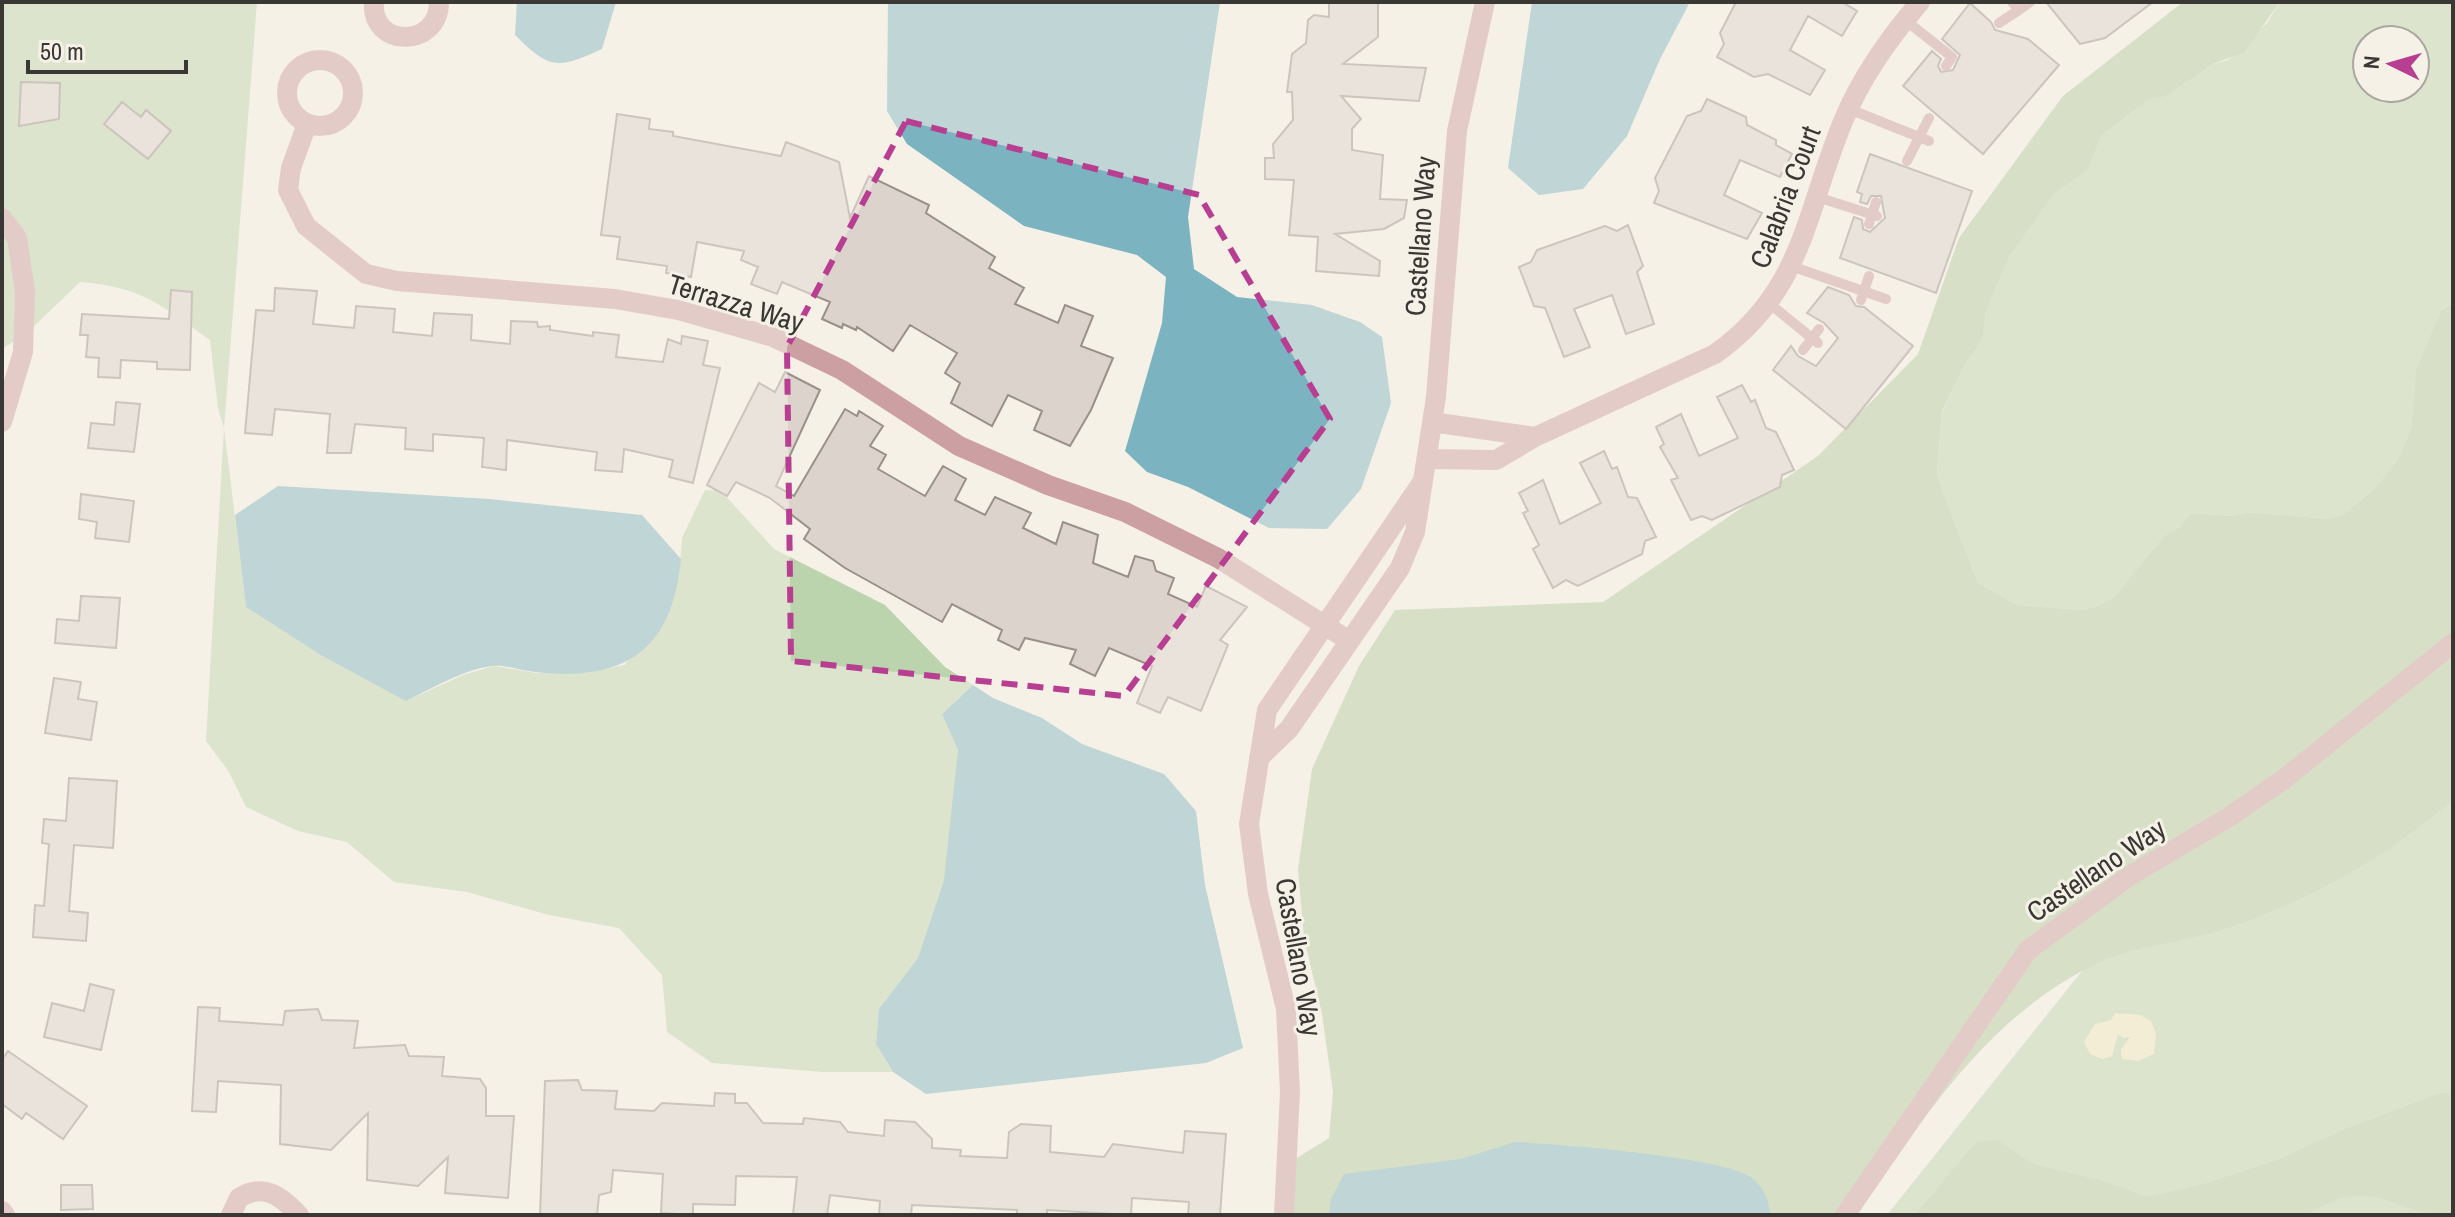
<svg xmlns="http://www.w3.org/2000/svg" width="2455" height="1217" viewBox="0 0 2455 1217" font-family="'Archivo Narrow',sans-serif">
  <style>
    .green { fill: #bcd4ad; fill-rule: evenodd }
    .forest { fill: #b1c9a1 }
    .sand { fill: #f1e8c2 }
    .water { fill: #7cb3c0 }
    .building { fill: #dcd3cc; stroke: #99908a; stroke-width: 2 }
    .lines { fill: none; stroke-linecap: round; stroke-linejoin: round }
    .service { stroke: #cc9fa3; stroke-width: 10 }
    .minor { stroke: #cc9fa3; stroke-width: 20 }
    .marked { fill: none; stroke: #b83e91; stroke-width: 6; stroke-dasharray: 16 10; stroke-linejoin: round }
    .labels { text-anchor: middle; stroke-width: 6; stroke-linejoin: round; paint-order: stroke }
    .street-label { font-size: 28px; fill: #3a3834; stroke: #f5f1e7 }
  </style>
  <rect width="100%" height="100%" fill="#f5f1e7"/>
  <path class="green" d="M2 2H257L224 428 246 607 406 701 463 675 494 666 536 673H586L625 665 679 576 682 538 705 490 721 491 774 549 885 605 945 667 973 685 942 714 958 749 951 830 944 880 918 959 879 1009 876 1044 893 1072H822L712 1063 667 1032 662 975 619 928 549 915 467 892 394 882 347 842 298 831 246 807 229 772 206 741 224 428 218 408 210 340C161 305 142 287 80 282L28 332 2 349Z
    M2280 2H2453V304L2441 310 2416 369 2411 429 2398 459 2376 487 2343 515 2328 519 2247 512 2232 516 2191 513 2180 527 2164 536 2114 597 2098 606 2082 610 2017 605 1978 583 1941 487 1937 472 1942 412 1966 363 1977 348 1985 314 2010 255 2055 193 2088 170 2101 136 2149 99 2165 95 2213 64 2228 60 2267 23ZM2367 40H2415V88H2367Z
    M2453 754V1215H1887L2094 956Z"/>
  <path class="forest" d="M2183 2H2280L2244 52 2213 64 2165 96 2149 99 2101 136 2088 170 2055 193 2010 255 1985 314 1983 334 1977 348 1966 363 1942 411 1937 472 1941 487 1978 583 2017 605 2082 610 2098 606 2114 597 2164 536 2180 527 2191 513 2232 516 2247 512 2328 519 2343 515 2376 487 2398 459 2411 429 2416 369 2441 310 2453 304V799C2392 855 2300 905 2221 930 2182 943 2135 945 2098 963 1987 1016 1923 1118 1857 1215H1288L1284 1166 1329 1138 1333 1092 1322 1014 1304 938 1298 869 1312 769 1359 666 1395 610 1603 602 1818 456 1918 354 1959 238 2063 96Z
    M2441 1093H2453V1215C2390 1215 2373 1171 2307 1215H1915L1976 1142 1997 1140 2033 1164 2106 1182 2147 1197 2204 1184 2278 1160 2343 1130Z"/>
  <path class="sand" d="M2115 1013 2140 1015 2151 1021 2156 1034 2154 1054 2138 1061 2122 1059 2121 1049 2130 1037 2123 1038 2118 1034 2112 1056 2103 1059 2090 1054 2084 1042 2095 1024 2111 1020Z"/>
  <path class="water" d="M517 2H616L602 49C558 69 550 70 515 35Z
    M888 2H1220L1188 217 1194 269 1237 297 1312 305 1360 322 1382 337 1391 403 1361 489 1327 529 1269 528 1188 487 1147 472 1125 451 1162 323 1166 277 1137 255 1024 226 907 144 887 111Z
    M1532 2H1690L1660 59 1627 136 1583 189 1539 195 1508 168Z
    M278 486 489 499 642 515 681 559C672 651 625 682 535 672 521 671 505 664 492 666 462 670 433 688 406 701L321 655 246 607 235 515Z
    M973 685 993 698 1042 718 1082 744 1164 774 1196 811 1205 885 1243 1048 1206 1063 926 1094 893 1072 876 1044 879 1009 918 958 944 880 958 750 942 714Z
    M1515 1142C1556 1144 1725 1157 1752 1178 1764 1188 1769 1200 1770 1215H1329L1331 1199 1344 1174 1461 1159Z"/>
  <path class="building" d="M1329 2H1378V37L1343 64 1426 68 1419 101 1341 96 1361 119 1352 129V150L1383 155 1380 199 1407 200 1404 218 1384 229 1335 234 1380 261 1379 276 1316 271 1318 237 1289 235 1294 180 1265 179V158H1274L1273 144 1293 120 1292 92H1287L1292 54 1306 43 1308 20 1314 15 1329 17Z
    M1736 2H1842L1857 11 1842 36 1808 16 1790 50 1825 70 1810 95 1768 74 1754 77 1717 57 1724 44 1720 33Z
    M2046 2H2153L2105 38 2080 44Z
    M1970 3 1991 22 1995 30 2028 39 2059 65 1983 154 1903 86 1932 51 1941 59 1938 66 1941 72 1953 70 1960 55 1942 39Z
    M21 82 60 83 59 119 19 126Z
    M1707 99 1746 117 1747 125 1776 140V145L1792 154 1780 177 1740 160 1724 195 1762 213 1747 239 1654 203 1659 191 1655 178 1687 116 1701 111Z
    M122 102 141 117 146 110 171 131 148 159 104 124Z
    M617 114 650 119 649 129 673 132V136L781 156 786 142 839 162 850 218 869 176 929 205 926 213 995 257 989 268 1024 288 1015 304 1058 323 1065 305 1093 316 1081 346 1113 358 1091 410 1070 446 1034 430 1042 411 1008 395 992 426 951 403 960 383 945 373 957 353 910 325 893 351 857 327 856 330 843 324 842 328 822 319 830 302 782 282 777 294 751 284 758 267 741 260 744 251 697 242 691 277 666 273 667 266 617 259 620 237 601 235Z
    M1870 154 1972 191 1936 293 1840 258 1854 217 1862 220 1863 229 1870 232 1885 218 1881 196H1871L1867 204 1860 202 1862 194 1857 192Z
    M1628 225 1643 266 1637 272 1654 324 1626 334 1612 295 1574 309 1590 347 1564 357 1545 308 1534 306 1519 267 1531 262 1537 250 1605 226 1617 231Z
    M1828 287 1849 295 1856 306 1864 307 1913 346 1846 429 1773 370 1791 346 1798 356 1816 366 1838 338 1824 323 1807 313Z
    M275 288 317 291 313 324 354 328 356 306 395 309 393 332 432 336 434 313 472 315 471 340 510 344 511 321 537 322 538 327 550 326V330L593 336V332L619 335 616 357 663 362 668 339 681 344 682 336 708 341 703 365 720 368 693 483 669 477 673 460 624 449 622 472 595 470 597 452 507 440 506 470 482 467 484 438 433 434V451L405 449 406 428 355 424 351 453H327L330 414 275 409 272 435 245 433 256 310 274 311Z
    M171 290 192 292 190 370 157 369V362L121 360 120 378 98 377 99 358 86 357 88 335H80L82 314 169 319Z
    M785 372 820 390 776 486 794 496 845 409 857 416 859 411 883 426 870 446 886 455 878 469 925 496 943 466 966 479 955 500 985 515 995 497 1031 513 1023 528 1056 544 1063 522 1098 535 1093 563 1128 577 1135 556 1153 561 1156 571 1174 578 1168 594 1197 607 1206 586 1247 607 1220 640 1228 645 1201 711 1168 697 1160 713 1137 703 1152 666 1109 648 1095 676 1070 664 1076 650 1025 638 1019 650 998 640 1002 630 952 604 942 622 845 568 804 539 810 529 770 498 736 482 727 496 707 485 759 383 775 392Z
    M1742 385 1751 402 1755 400 1766 428 1776 432 1794 470 1782 475 1780 487 1712 520 1702 516 1691 520 1671 480 1678 478 1660 447 1664 444 1656 427 1681 414 1699 456 1738 438 1717 397Z
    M116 402 140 404 134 452 88 448 91 423 114 425Z
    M1604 451 1612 469 1617 467 1628 497 1637 498 1656 537 1645 541 1642 554 1578 586 1566 580 1553 588 1533 549 1539 545 1523 513 1528 511 1519 493 1543 480 1560 524 1601 503 1580 463Z
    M81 494 134 501 129 542 95 538 97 522 79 519Z
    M81 596 120 598 116 648 55 643 57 619 79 621Z
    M54 678 81 682 78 699 97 702 91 740 45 733Z
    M69 778 117 781 113 848 74 845 69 911 88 913 86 941 33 937 35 905 44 906 49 844 42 843 44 819 66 821Z
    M90 984 114 990 101 1050 44 1037 52 1003 84 1011Z
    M198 1007 220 1008 219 1021 283 1025 285 1011 318 1009 322 1020 358 1021 354 1048 405 1045 409 1056 444 1057 442 1076 480 1079 486 1088V1116H514L508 1198 445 1193 448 1157 418 1186 367 1180 368 1113 331 1150 280 1144 281 1085 218 1081 216 1112 192 1111Z
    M8 1051 87 1106 63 1139 26 1113 22 1119 2 1104V1060Z
    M578 1080 582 1090 617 1091 615 1109 654 1111 662 1103 714 1106 715 1093 735 1094V1103H747L763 1123 803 1124 804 1118 840 1122 848 1132 884 1136 885 1120 915 1122 932 1139V1148L961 1150 960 1156 1007 1158 1009 1132 1021 1124 1051 1126 1050 1152 1104 1157 1113 1144 1183 1153 1185 1131 1226 1134 1220 1215H1188L1189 1202 1132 1198 1131 1215 1047 1210V1215H1017V1210L912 1205 911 1215H879L880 1201 830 1195 827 1215H793L797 1177 736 1176 735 1205 693 1204V1215L661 1213 663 1174 613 1170 611 1192 599 1195 597 1215H540L545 1081Z
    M61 1185H92L93 1209 61 1210Z"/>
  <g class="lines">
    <path class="service" d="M2019 10 2030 2
      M1905 20 1952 57 1946 66
      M1999 23 2019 10 2012 2
      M1849 109 1929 141
      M1907 161 1929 118
      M1817 197 1877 216
      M1869 224 1876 202
      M1791 266 1886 299
      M1861 300 1869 276
      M1770 304 1818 343
      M1803 350 1819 329"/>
    <path class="minor" d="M374 2C370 48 439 49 439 2
      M287 93a33 33 0 1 1 66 0a33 33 0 1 1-66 0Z
      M307 124 291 168 288 190 306 226 366 274 397 281 615 299 678 310 773 337 842 370 959 446 1048 485 1125 512 1218 558 1348 640
      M2 218 17 238 25 292 23 352 2 422
      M1432 422 1535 437
      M1428 459 1496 460 1535 437 1715 354C1804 291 1805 212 1844 119 1862 76 1890 37 1920 2
      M1259 758 1289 729 1400 568 1415 532 1436 397 1457 131 1485 2
      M2 1211 5 1215
      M231 1215 239 1198C264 1182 282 1197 299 1215
      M1284 1215 1290 1092 1286 1009 1258 894 1249 824 1267 710 1421 484
      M1845 1215 2028 950 2131 875 2229 817 2284 779 2453 643"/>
  </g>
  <path d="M0 0H2455V1217H0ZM906 121 1199 195 1330 419 1124 696 791 661 787 347Z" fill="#f5f1e7" fill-opacity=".55" fill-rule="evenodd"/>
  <path class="marked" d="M906 121 1199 195 1330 419 1124 696 791 661 787 347Z"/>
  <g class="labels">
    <g class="street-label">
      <text transform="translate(1785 197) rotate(-69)" y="10">Calabria Court</text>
      <text transform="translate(1420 236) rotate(-86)" y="10">Castellano Way</text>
      <text transform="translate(736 303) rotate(17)" y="10">Terrazza Way</text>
      <text transform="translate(2096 870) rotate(-34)" y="10">Castellano Way</text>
      <text transform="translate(1299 957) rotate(80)" y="10">Castellano Way</text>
    </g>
  </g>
  <rect width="2455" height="1217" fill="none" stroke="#3a3834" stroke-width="8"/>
  <g transform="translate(2391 64) rotate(275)"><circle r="38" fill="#f5f1e7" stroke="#aaa79f" stroke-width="2"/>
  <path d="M0-6L14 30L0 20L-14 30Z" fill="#b83e91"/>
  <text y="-12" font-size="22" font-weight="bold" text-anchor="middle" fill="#3a3834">N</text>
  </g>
  <path d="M28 60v12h158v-12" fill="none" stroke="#3a3834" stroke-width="4"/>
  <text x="40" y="60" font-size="24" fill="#3a3834" stroke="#f5f1e7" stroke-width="6" paint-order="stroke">50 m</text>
</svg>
